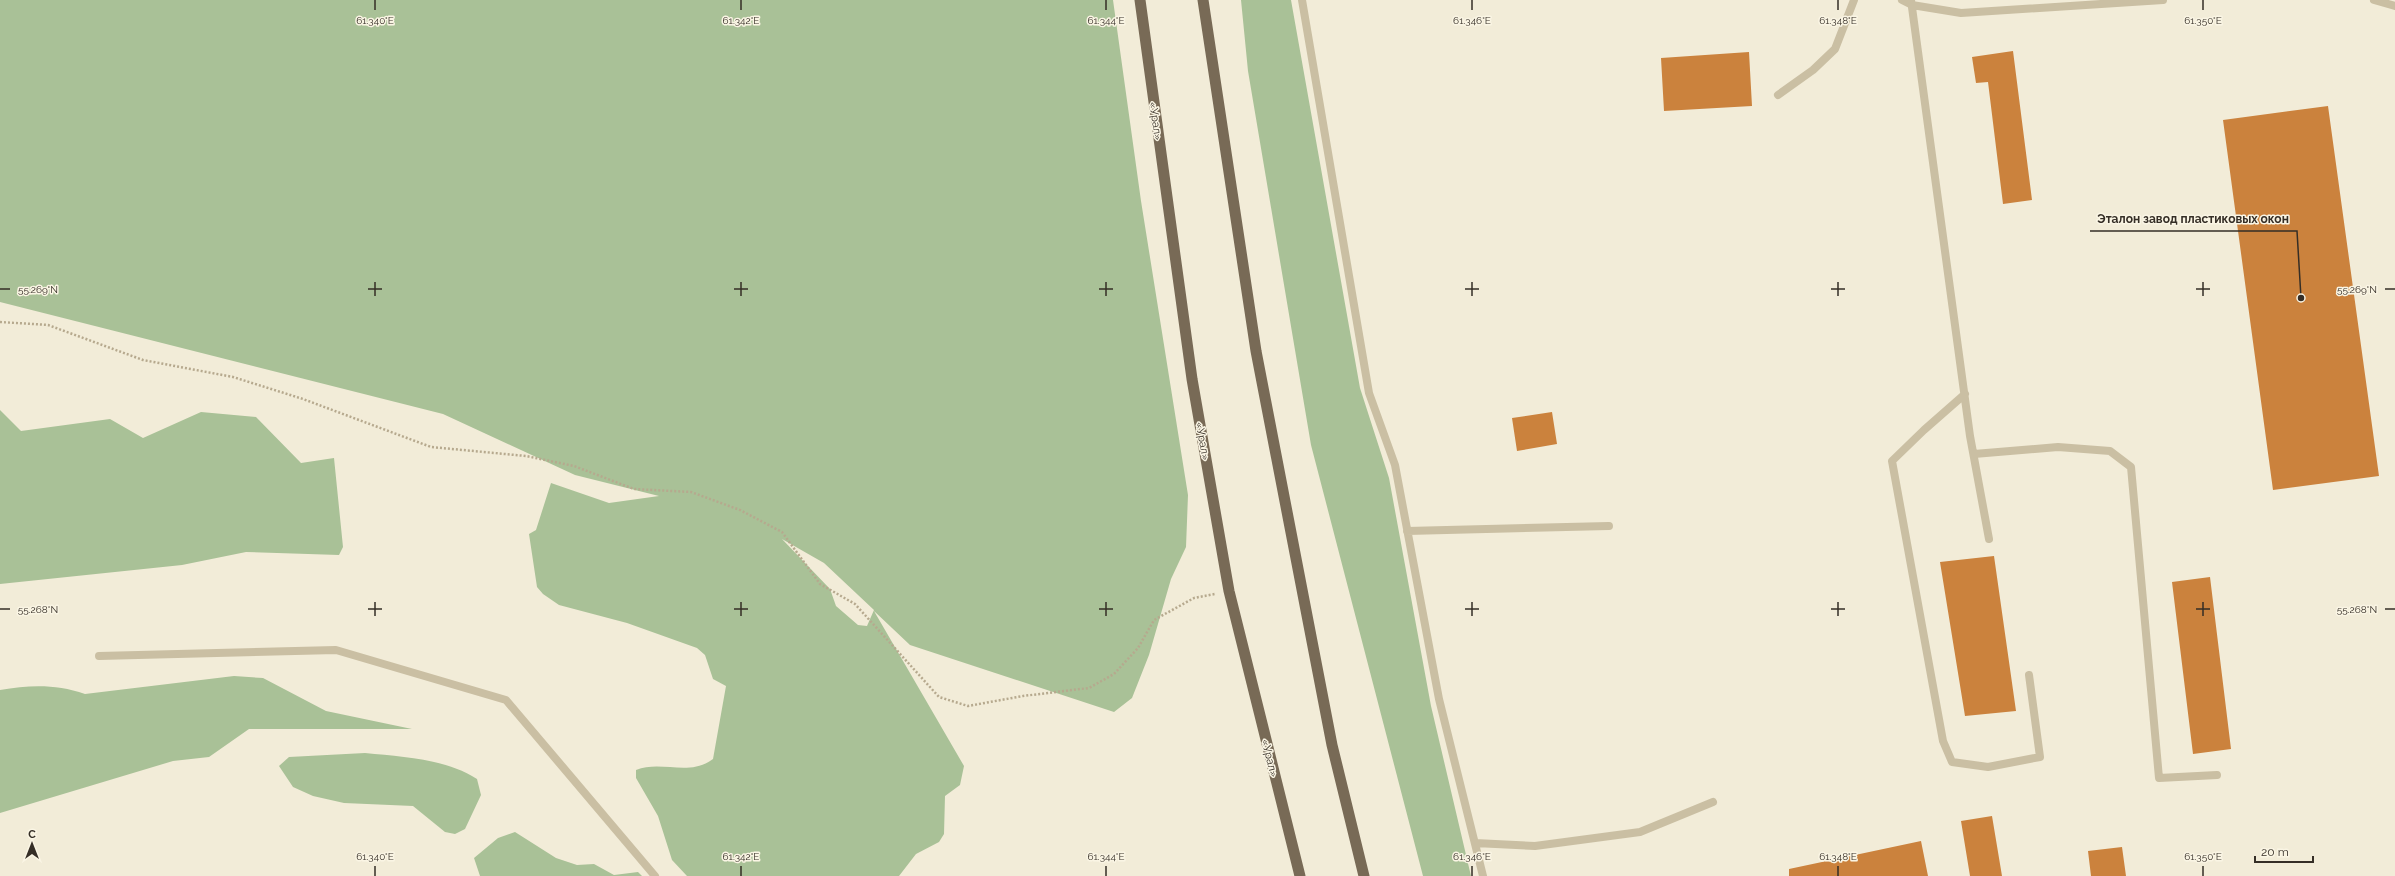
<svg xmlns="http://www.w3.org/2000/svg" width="2395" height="876" viewBox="0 0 2395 876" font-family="Raleway,sans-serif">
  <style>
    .green { fill: #a9c197; fill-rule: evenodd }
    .building { fill: #cb823d }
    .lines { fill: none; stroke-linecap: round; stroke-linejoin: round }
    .path { stroke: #b6a98e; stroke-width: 2.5; stroke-dasharray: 2 2; stroke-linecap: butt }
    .service { stroke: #cabfa3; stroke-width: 8 }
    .primary { stroke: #786a56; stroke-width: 11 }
    .ticks { fill: none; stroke: #352e26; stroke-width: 1.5 }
    .labels { text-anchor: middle; stroke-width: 3; stroke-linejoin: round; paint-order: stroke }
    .street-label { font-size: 11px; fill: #352e26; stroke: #faf5e4 }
    .ticks-label { font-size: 10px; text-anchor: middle; fill: #352e26; stroke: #faf5e4; stroke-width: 3; stroke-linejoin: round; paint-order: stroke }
    .leader { fill: none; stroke: #352e26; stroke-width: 1.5 }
    .callout-dot { fill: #352e26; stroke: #faf5e4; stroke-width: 1.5 }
    .callout-label { font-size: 12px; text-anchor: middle; font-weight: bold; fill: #352e26; stroke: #faf5e4; stroke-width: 3; stroke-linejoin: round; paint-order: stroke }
  </style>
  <rect width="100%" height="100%" fill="#f2ecd8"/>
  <path class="green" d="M0 0H1113L1141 201 1188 495 1186 547 1171 579 1149 655 1132 698 1114 712 910 645 874 611 964 766 960 785 945 796 944 834 939 842 916 854 899 876H687L672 860 658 816 636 778V770C661 760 690 777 713 759L726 686 713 679 705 655 697 648 627 623 559 605 543 594 537 587 529 534 536 530 551 483 609 503 659 496 575 475 443 414 0 302ZM782 539 824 563 874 610 867 626 858 625 836 606 830 589Z
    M1241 0H1291L1360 388 1389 478 1431 706 1471 876H1423L1311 445 1248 71Z
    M0 410 21 431 110 419 143 438 201 412 256 417 301 463 334 458 343 547 339 555 246 552 182 565 0 584Z
    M234 676 263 678 326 711 412 729H249L209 757 173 761 0 813V690C30 685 56 684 85 694Z
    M365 753C403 757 444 758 477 779L481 795 465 829 455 834 445 832 413 806 344 803 313 796 293 787 279 766 289 757Z
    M515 832 556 858 577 865 594 864 614 875 638 872 642 876H480L474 858 498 838Z"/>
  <path class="building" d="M2013 51 2032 200 2003 204 1988 82 1976 83 1972 57Z
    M1749 52 1752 106 1664 111 1661 58Z
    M2328 106 2379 476 2273 490 2223 120Z
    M1552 412 1557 444 1517 451 1512 418Z
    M1994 556 2016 711 1965 716 1940 562Z
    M2210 577 2231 749 2193 754 2172 582Z
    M1992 816 2002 876H1970L1961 821Z
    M1921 841 1928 876H1789V869Z
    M2122 847 2126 876H2091L2088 851Z"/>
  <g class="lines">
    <path class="path" d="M0 322 48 325 143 360 233 377 303 399 431 447 526 456 574 466 634 489 691 492 740 510 782 532 820 584 855 604 939 697 968 706 1023 696 1089 688 1114 674 1138 648 1154 620 1194 598 1215 594"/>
    <path class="service" d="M1302 0 1369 393 1395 465 1439 699 1483 876
      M1902 0 1912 5 1961 13 2163 0
      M1911 0 1970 436 1989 539
      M2374 0 2395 6
      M1778 95 1813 70 1835 49 1854 0
      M1965 394 1924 430 1892 461 1943 741 1952 762 1988 767 2040 757 2029 675
      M1974 454 2058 447 2110 451 2131 467 2159 778 2217 775
      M1407 531 1609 526
      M99 656 336 650 506 700 655 876
      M1475 843 1535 846 1640 832 1713 802"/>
    <path class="primary" d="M1140 0 1192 379 1229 591 1300 876
      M1203 0 1256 351 1332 745 1364 876"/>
  </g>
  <path class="ticks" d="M375 0V10M741 0V10M1106 0V10M1472 0V10M1838 0V10M2203 0V10M375 282V296M741 282V296M1106 282V296M1472 282V296M1838 282V296M2203 282V296M0 289H10M368 289H382M734 289H748M1099 289H1113M1465 289H1479M1831 289H1845M2196 289H2210M2385 289H2395M375 602V616M741 602V616M1106 602V616M1472 602V616M1838 602V616M2203 602V616M0 609H10M368 609H382M734 609H748M1099 609H1113M1465 609H1479M1831 609H1845M2196 609H2210M2385 609H2395M375 866V876M741 866V876M1106 866V876M1472 866V876M1838 866V876M2203 866V876"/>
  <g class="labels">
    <g class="street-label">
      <text transform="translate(1156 121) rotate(82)" y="4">«Урал»</text>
      <text transform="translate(1203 441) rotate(80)" y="4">«Урал»</text>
      <text transform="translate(1270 758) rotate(76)" y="4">«Урал»</text>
    </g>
  </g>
  <g class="ticks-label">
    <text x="375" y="24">61.340°E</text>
    <text x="741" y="24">61.342°E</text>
    <text x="1106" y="24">61.344°E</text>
    <text x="1472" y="24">61.346°E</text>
    <text x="1838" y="24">61.348°E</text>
    <text x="2203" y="24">61.350°E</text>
    <text x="38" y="293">55.269°N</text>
    <text x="2357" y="293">55.269°N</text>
    <text x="38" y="613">55.268°N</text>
    <text x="2357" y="613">55.268°N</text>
    <text x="375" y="860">61.340°E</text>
    <text x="741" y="860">61.342°E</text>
    <text x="1106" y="860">61.344°E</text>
    <text x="1472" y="860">61.346°E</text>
    <text x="1838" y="860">61.348°E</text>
    <text x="2203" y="860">61.350°E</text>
  </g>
  <path class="leader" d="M2301 298L2297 231H2090"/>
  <circle class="callout-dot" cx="2301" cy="298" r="4"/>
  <g class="callout-label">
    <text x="2193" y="223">Эталон завод пластиковых окон</text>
  </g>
  <g transform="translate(32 844)" stroke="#faf5e4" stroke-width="3" paint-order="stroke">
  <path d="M0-3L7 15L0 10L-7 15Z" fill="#352e26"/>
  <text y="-6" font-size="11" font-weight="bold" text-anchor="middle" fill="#352e26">С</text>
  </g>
  <path d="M2255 856v6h58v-6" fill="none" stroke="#352e26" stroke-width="2"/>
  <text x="2261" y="856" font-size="12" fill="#352e26" stroke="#faf5e4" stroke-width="3" paint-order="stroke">20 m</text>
</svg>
